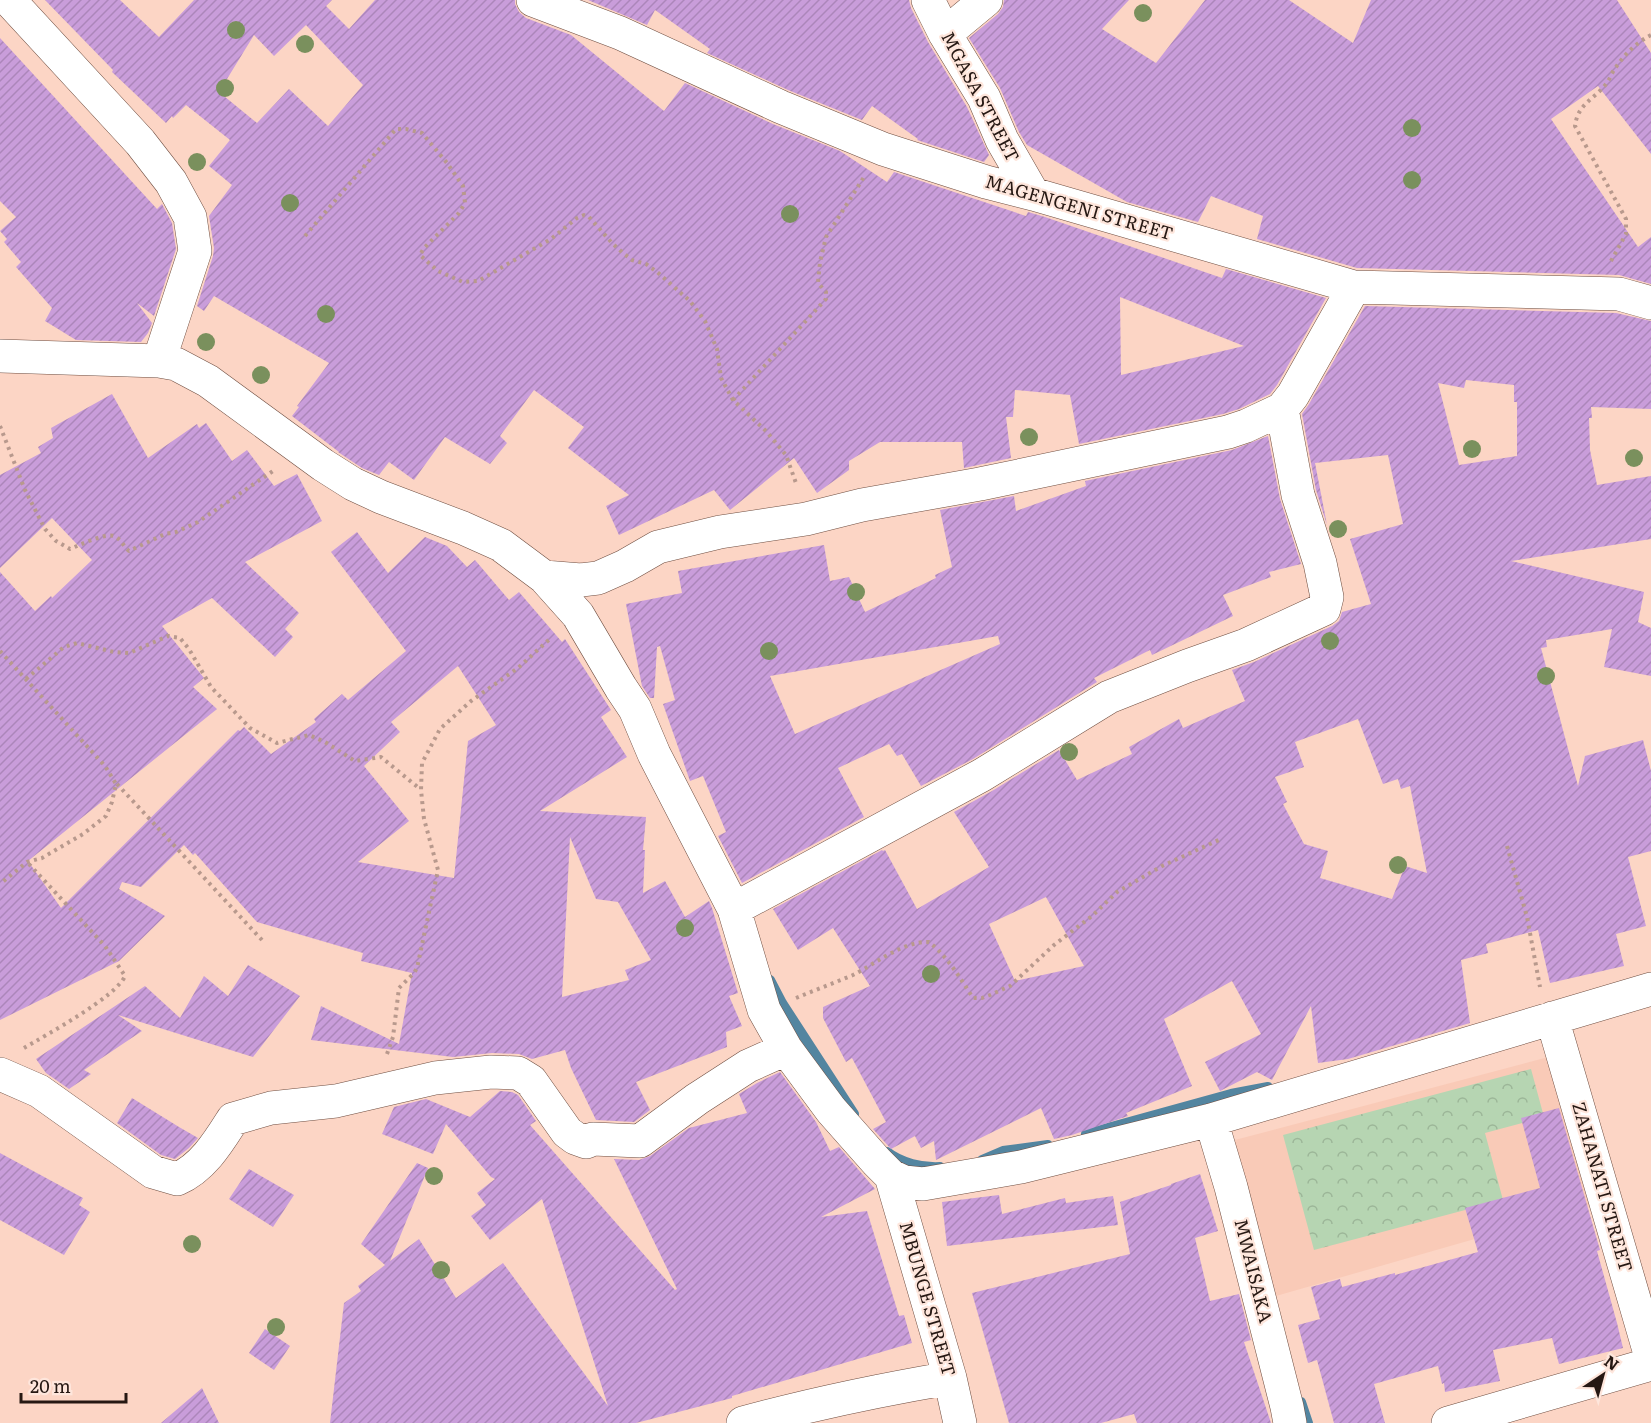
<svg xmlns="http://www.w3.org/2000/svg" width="1651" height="1423" viewBox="0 0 1651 1423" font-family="Literata,serif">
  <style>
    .built { fill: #f9cab7 }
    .park { fill: url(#park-crowns) }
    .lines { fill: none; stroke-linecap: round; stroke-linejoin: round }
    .stream { stroke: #5385a0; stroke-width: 10 }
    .building { fill: url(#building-hatch); fill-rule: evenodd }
    .street-casing { stroke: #6f4e41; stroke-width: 34 }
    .path { stroke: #b8998d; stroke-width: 4; stroke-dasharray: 3 4.5; stroke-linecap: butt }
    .street { stroke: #fff; stroke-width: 33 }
    .tree { fill: #7a905d }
    .labels { text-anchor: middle; stroke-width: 4.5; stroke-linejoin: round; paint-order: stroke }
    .street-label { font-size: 18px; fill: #261813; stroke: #fee6dc }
  </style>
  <defs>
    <pattern id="park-crowns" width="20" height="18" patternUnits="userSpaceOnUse" patternTransform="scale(1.5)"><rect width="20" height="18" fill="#b6d5b2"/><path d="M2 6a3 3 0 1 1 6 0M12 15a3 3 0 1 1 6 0" fill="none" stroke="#9cb698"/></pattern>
    <pattern id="building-hatch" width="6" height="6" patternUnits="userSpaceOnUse" patternTransform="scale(1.5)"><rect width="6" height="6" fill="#c99dda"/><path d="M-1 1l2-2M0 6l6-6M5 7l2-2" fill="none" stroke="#ac86ba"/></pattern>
  </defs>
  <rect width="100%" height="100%" fill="#fcd5c5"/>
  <path class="built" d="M1552 1056 1593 1205 1276 1296 1231 1141Z"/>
  <path class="park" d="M1531 1069 1544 1117 1485 1133 1503 1200 1314 1250 1283 1135Z"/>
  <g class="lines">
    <path class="stream" d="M770 980 782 1003 854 1114
      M1086 1134 1231 1094 1268 1087
      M887 1152C901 1163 922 1168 940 1167
      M982 1160 1003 1151 1048 1145
      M1301 1402 1308 1423"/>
  </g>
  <path class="building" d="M45 0H120L159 37 194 0H332L326 6 349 29 375 0H515V4L519 12 526 18 571 35 664 111 685 83 773 124 840 151 887 182 894 172 1026 216 1028 212 1045 217 1222 278 1226 269 1326 298 1277 385 1270 394 1239 409 1223 414 1079 444 1070 395 1015 390 1013 417H1006L1011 458 964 468 962 442H880L849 461V470L817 493 794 458 730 510 714 490 619 535 606 506 629 495 568 448 584 427 534 390 500 436 507 443 490 464 445 437 414 480 389 462 379 475 362 468 338 452H339L292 416 299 407 297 406 329 363 214 296 204 311 197 306 213 256 214 248 209 216 232 185 209 166 230 140 186 105 173 118 172 116 166 123 112 72 113 70ZM306 25 363 85 328 126 289 89 257 123 219 92 254 35 274 56ZM1120 297 1244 346 1121 375Z
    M588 0H909L911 8 928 42 967 107 989 155 984 162 917 140 918 139 872 106 862 120 788 90 707 53 710 49 655 10 647 25Z
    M1004 0H1129L1102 29 1156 63 1205 0H1289L1353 43 1371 0H1617L1651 53V154L1598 86 1551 119 1638 247 1651 237V284L1619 275 1357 268 1257 239 1263 216 1211 196 1198 222 1127 202 1027 145 1019 132 1000 88 969 38 998 14 1003 7Z
    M0 38 157 209 162 204 172 223 176 249 154 316 137 303 152 323 148 333 141 342 76 340 45 321 52 308 16 267 21 262 4 242 7 239 0 231 16 217 0 201Z
    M1365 306 1616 313 1651 321V409L1591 407 1592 418H1589L1590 450 1597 485 1651 476V539L1511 561 1644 592 1638 622 1651 628V676L1604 667 1612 629 1546 640 1547 647 1541 648 1578 786 1585 756 1643 740 1651 771V851L1628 857 1646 926 1616 934 1624 966 1550 983 1538 930 1486 944 1488 953 1461 960 1470 1023 1348 1059 1318 1063 1311 1006 1272 1080 1257 1072 1220 1091 1205 1062 1261 1034 1232 981 1164 1019 1192 1086 1126 1113 1128 1116 1072 1135 1054 1139 1041 1108 936 1160 934 1141 921 1148 915 1136 891 1149 873 1129 886 1122 852 1058 846 1062 823 1018V1007L870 986 833 928 798 950 773 909 882 850 883 851 885 850 917 909 989 867 954 812 992 791 1059 750 1077 780 1132 754 1129 747 1179 719 1183 728 1245 701 1232 670 1254 662 1332 626 1339 621 1342 612 1371 604 1350 539 1403 524 1388 455 1315 463 1327 525 1316 490 1302 414 1309 404ZM1466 380 1514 385V402H1517V456L1459 465 1438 383 1464 388ZM1358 719 1383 784 1398 779 1401 789 1410 786 1427 873 1405 866 1392 899 1320 878 1328 851 1304 844 1283 804 1287 802 1275 777 1304 767 1295 742ZM1046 897 1084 966 1015 981 989 924Z
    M112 394 148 458 197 424 199 428 206 423 232 461 247 450 274 486 297 474 322 521 245 562 299 613 285 629 293 637 275 657 212 598 162 626 204 678 193 687 217 709 28 861 61 908 238 730 240 731 244 727 271 754 316 722 314 719 342 694 348 700 406 651 331 552 357 532 388 573 425 537 447 546 467 567 475 560 509 600 519 592 562 642 565 639 611 710 601 717 627 757 540 811 646 817 643 850H645L643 893 665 881 685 917 709 901 712 908 738 993 729 996 742 1026 726 1032 727 1047 636 1082 650 1110 634 1122 596 1120 571 1068 565 1050 532 1059 519 1054 492 1053 453 1057 311 1040 321 1006 399 1044 412 973 361 961 363 953 257 922 195 853 193 855 184 845 141 887 122 882 119 889 165 916 119 961 0 1020V572L35 611 51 596 52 598 92 560 52 518 0 568V475L41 453 38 447 53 438 51 428ZM458 666 496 725 468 741 454 878 358 862 409 821 364 766 400 732 391 722ZM570 837 596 899 618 902 651 960 625 970 629 980 562 997Z
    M1268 436 1280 499 1301 564 1269 572 1271 577 1223 595 1233 616 1152 655 1150 650 1094 678 1097 682 973 759 921 786 902 754 897 756 889 744 838 768 864 817 742 883 718 836 726 832 703 776 690 781 663 704 675 700 660 646 657 647 654 698H650L642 686 626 604 682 593 678 571 824 545 830 581 849 577 865 612 936 578 935 575 952 567 940 510 1014 496 1016 511 1086 486 1085 481 1232 450ZM998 636 1000 644 795 734 770 676Z
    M248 965 300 996 253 1057 118 1015 142 1031 84 1070 91 1074 69 1089 46 1073 36 1059 145 986 180 1018 204 976 228 996Z
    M780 1072 816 1122 830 1151 839 1147 875 1189 821 1217 867 1211 899 1316 904 1315 912 1343 732 1396V1398L636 1423H330L344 1303 361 1291 358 1286 385 1265 361 1244 417 1163 428 1168 390 1261 419 1239 456 1298 503 1263 608 1406 542 1199 490 1240 471 1216 486 1205 477 1193 495 1179 491 1177 446 1124 433 1154 382 1134 394 1107 426 1099 470 1117 500 1091 512 1092 518 1095 536 1121 530 1125 675 1290 677 1289 614 1159 639 1160 650 1156 689 1128 747 1113 739 1094 757 1083Z
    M132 1098 179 1127 198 1138 189 1148 175 1159 161 1155 117 1123Z
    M1559 1108 1600 1250 1597 1251 1617 1323 1623 1348 1559 1364 1552 1338 1493 1350 1500 1381 1445 1392 1444 1383 1442 1384 1438 1366 1374 1384 1385 1423H1334L1317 1360 1308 1363 1298 1325 1320 1319 1311 1287 1340 1279 1342 1287 1395 1273V1275L1478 1252 1465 1208 1540 1188 1521 1118Z
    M0 1153 83 1198 79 1205 90 1212 64 1255 0 1220Z
    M249 1169 294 1195 273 1227 229 1199Z
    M1200 1174 1218 1231 1195 1238 1210 1301 1239 1294 1251 1340 1244 1342 1271 1423H1137L1134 1414 1101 1423H1009L972 1293 1130 1254 1120 1202 1171 1185V1184Z
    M999 1195 1002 1214 1065 1198 1066 1203 1113 1196 1118 1225 947 1246 942 1202Z
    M265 1329 290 1346 274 1370 249 1353Z
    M202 1388 219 1423H161Z"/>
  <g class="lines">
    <defs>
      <path id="street" d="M9 0 140 142 171 182 190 217 195 251 159 361
        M533 0 620 33 781 107 883 149 986 182 1033 194 1354 287 1619 294 1651 303
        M928 0 945 34 984 98 1002 140 1033 194
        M945 34 986 0
        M0 356 159 361 176 364 208 381 323 465 353 484 381 497 463 528 501 545 544 577 578 615 621 688 635 709 654 754 734 909 764 1010 786 1049 831 1110 877 1162 891 1176 904 1182 923 1184 1021 1167 1211 1120 1651 989
        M544 577 581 580 598 578 625 566 658 547 720 532 806 519 862 505 980 484 1228 432 1246 426 1282 409 1293 395 1354 287
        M734 909 982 775 1109 697 1187 666 1246 645 1324 609 1327 597 1320 563 1298 495 1282 409
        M1552 1018 1651 1357
        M0 1074 39 1091 153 1172 177 1179C203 1168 219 1141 233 1119L271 1108 336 1101 435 1078 491 1072 518 1073 531 1081 567 1132 575 1138 586 1142 593 1139 640 1141 697 1099 748 1066 786 1049
        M1211 1120 1231 1187 1287 1407 1290 1423
        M891 1176 950 1378 960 1423
        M743 1423C812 1404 880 1390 950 1378
        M1448 1423 1651 1364"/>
    </defs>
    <use href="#street" class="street-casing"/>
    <path class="path" d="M305 236 396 129H406L422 133 447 163 463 186 465 203 459 213 424 248 420 255 438 271 463 282 478 281 551 239 577 218 584 215 589 217 612 243 623 253 632 260 646 264 657 272 690 301 705 321 717 349 721 378 733 400 766 431 786 455 797 486
      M1611 261 1626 234V219L1575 126C1578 103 1594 100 1606 84 1610 79 1612 72 1616 67 1625 54 1637 42 1651 35
      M733 400 826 299V292L818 283 820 262 826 237 864 177
      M0 426 25 490 45 529 56 541 70 549C80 545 108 531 116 537 122 541 124 547 129 551L165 534 176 532 198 522 273 471
      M0 651 105 766 116 784 112 802 106 816 83 834 42 858 27 862 0 884
      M26 679 64 647 77 643 114 652 129 653 168 636 180 638 189 649 211 687 250 728 277 743 309 735 325 742 355 761 381 757 420 789
      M117 784 262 940
      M1507 846 1527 917 1540 987
      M796 998C815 990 834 983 853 975 875 964 903 941 929 942 948 957 960 978 973 998H982L990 995 1010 986 1054 945 1092 916 1117 892 1162 866 1221 839
      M24 1048C46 1035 116 997 125 976L105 946 27 862
      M387 1054 393 1037 399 988 414 973 417 968 438 870 424 819 421 790 422 763 440 729 471 701 518 668 552 637"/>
    <use href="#street" class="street"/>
  </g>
  <g class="tree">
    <circle cx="1143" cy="13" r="9"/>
    <circle cx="236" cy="30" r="9"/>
    <circle cx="305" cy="44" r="9"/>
    <circle cx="225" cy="88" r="9"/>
    <circle cx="1412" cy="128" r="9"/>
    <circle cx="197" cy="162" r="9"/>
    <circle cx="1412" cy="180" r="9"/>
    <circle cx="290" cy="203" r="9"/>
    <circle cx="790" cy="214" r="9"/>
    <circle cx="326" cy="314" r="9"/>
    <circle cx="206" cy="342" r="9"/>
    <circle cx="261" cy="375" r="9"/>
    <circle cx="1029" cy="437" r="9"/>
    <circle cx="1472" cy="449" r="9"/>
    <circle cx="1634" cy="458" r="9"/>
    <circle cx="1338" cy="529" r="9"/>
    <circle cx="856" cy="592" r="9"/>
    <circle cx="1330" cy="641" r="9"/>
    <circle cx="769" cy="651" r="9"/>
    <circle cx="1546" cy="676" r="9"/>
    <circle cx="1069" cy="752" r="9"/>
    <circle cx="1398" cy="865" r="9"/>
    <circle cx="685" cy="928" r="9"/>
    <circle cx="931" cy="974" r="9"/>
    <circle cx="434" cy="1176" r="9"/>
    <circle cx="192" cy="1244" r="9"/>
    <circle cx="441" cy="1270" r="9"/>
    <circle cx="276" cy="1327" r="9"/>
  </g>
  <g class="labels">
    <g class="street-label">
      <text transform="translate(980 97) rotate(62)" y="6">MGASA STREET</text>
      <text transform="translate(1079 208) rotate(16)" y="6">MAGENGENI STREET</text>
      <text transform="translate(1602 1187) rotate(74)" y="6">ZAHANATI STREET</text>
      <text transform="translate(1253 1271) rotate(76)" y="6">MWAISAKA</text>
      <text transform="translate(927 1299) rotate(74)" y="6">MBUNGE STREET</text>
    </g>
  </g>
  <g transform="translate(1603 1375) rotate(36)" stroke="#fee6dc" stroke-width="4.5" paint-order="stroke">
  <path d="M0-4.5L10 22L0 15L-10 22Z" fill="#261813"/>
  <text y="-9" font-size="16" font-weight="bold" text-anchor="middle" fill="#261813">N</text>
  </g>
  <path d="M21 1393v9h105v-9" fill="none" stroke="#261813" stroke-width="3"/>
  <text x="30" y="1393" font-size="18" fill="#261813" stroke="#fee6dc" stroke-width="4.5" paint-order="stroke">20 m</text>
</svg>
